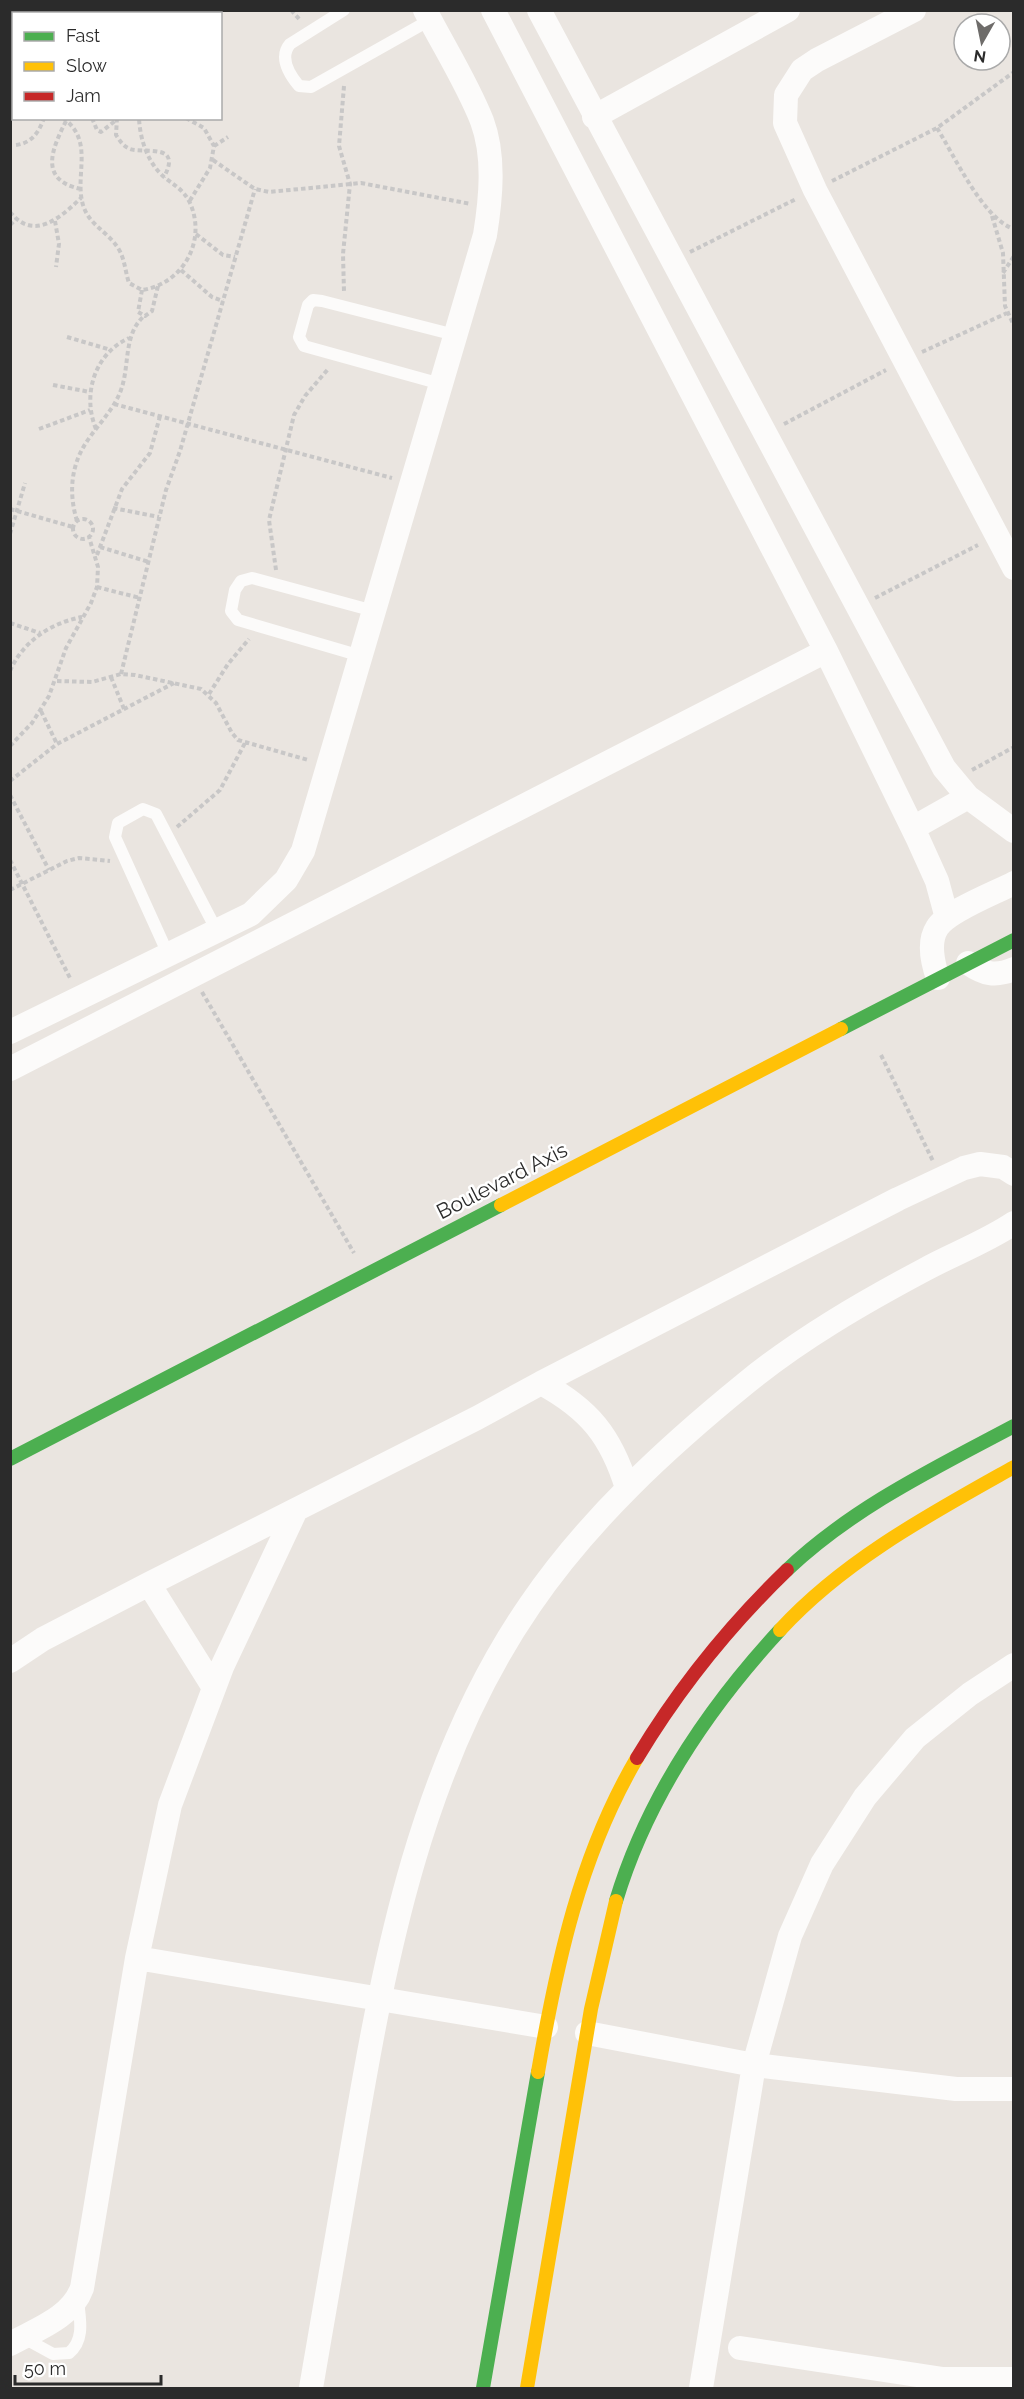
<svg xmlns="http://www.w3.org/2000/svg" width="1024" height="2399" viewBox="0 0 1024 2399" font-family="Raleway,sans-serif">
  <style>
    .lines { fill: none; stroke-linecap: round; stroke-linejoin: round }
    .path { stroke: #c8c7c7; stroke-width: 4; stroke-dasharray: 4.5 3; stroke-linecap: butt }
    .lane { stroke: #fcfbfa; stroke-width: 12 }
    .street { stroke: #fcfbfa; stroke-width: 24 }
    .fast { stroke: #4caf50; stroke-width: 14 }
    .slow { stroke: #ffc107; stroke-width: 14 }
    .jam { stroke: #c62828; stroke-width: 14 }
    .labels { text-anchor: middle; stroke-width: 5; stroke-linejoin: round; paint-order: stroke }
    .street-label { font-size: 21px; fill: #2b2b2b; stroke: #fff }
  </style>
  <rect width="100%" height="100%" fill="#eae5e0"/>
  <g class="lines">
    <path class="path" d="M112 10V14
      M140 10 144 14
      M291 10 301 21
      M53 14H63
      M10 52 14 57
      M344 86 339 146 350 184 343 254 344 292
      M63 118C95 141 74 175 83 205 89 225 107 231 118 248 125 259 125 271 129 283L142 290C183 284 207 241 190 203 184 190 174 185 164 177 148 163 140 140 139 118
      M92 118 97 130 101 132 115 121
      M117 118 116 135C120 141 123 146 130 149 143 154 183 142 164 177
      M186 118 204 128 214 146 210 168 189 202
      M66 121C52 149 38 180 81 189
      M937 128C954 155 983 219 1014 229
      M16 145C32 143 39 132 44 118
      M214 146 228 137
      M213 160 255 189 269 192 361 183 471 204
      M832 181 937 128 1014 72
      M10 212C34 242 61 217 81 198
      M992 216 1003 253 1005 306 1014 326
      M55 221 59 244 56 267
      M10 225 16 219
      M196 234 223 255 235 257
      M690 252 796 199
      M181 270 212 297 223 301
      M1003 273 1014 256
      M142 290 138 312 145 316 152 311 158 286
      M67 337 111 350
      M922 352 1007 313
      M53 385 90 392
      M114 404 392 478
      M784 424 886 370
      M39 429 90 410
      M96 429C82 395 94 354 129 338
      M113 508 159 517
      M10 509 73 527
      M73 529a10 10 0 1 1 20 0a10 10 0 1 1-20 0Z
      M77 521C71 501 70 481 77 461 86 434 111 417 121 390 130 365 123 335 144 316
      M10 534 25 483
      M100 547 149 562
      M97 555 122 489 150 453 160 416
      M276 570 269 520 294 415 305 396 329 368
      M97 587 140 598
      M875 598 978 545
      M10 623 40 633
      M10 671C23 641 51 623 82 617
      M121 674 166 490 180 451 255 189
      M111 677 124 709
      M57 681 92 682 121 674 135 675 201 689 216 703 232 733 238 740 308 760
      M209 694 228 664 249 639
      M41 711 57 744
      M10 746 32 723 49 696 66 648 91 603 97 587 98 567 89 537
      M972 770 1014 747
      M10 781 57 744 174 683
      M10 795 49 870
      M177 827 220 790 245 743
      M10 860 71 980
      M10 890 67 861 79 858 110 861
      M202 992 354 1253
      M881 1055 933 1161"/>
    <path class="lane" d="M344 10 290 44C279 57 289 74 299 86L311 87 430 20
      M441 384 304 346 299 337 308 305 313 300 322 301 455 335
      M361 656 238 620 231 611 235 590 241 581 252 578 374 611
      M168 954 115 837 118 823 143 809 156 814 217 931
      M22 2337 53 2354 69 2353C85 2340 80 2319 78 2301"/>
    <path class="street" d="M493 10 826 651 918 839 937 881 947 918
      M539 10 944 768 968 797 1014 831
      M914 10 817 60 802 70 786 95 785 123 815 190 1014 568
      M594 117 788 10
      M913 828 968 797
      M968 963C984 974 995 977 1014 969
      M938 978C933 964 928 942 937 928 947 911 995 893 1014 883
      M10 1032 251 914 286 880 303 851 485 235C491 198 495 156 482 121 467 83 444 47 425 10
      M10 1069 826 651
      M541 1383C589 1409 611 1436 627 1488
      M149 1584 214 1688
      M10 1661 43 1639 149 1584 477 1418 541 1383 898 1199 964 1168 980 1164 1003 1167 1014 1174
      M137 1958 546 2027
      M587 2033 754 2065 956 2089H1014
      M10 2344C37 2329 71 2318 82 2288L137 1958 170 1805 222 1667 296 1510
      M740 2348 943 2379H1014
      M311 2388C325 2305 340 2222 354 2138 385 1955 422 1762 530 1605 588 1520 666 1448 746 1383 800 1339 862 1303 924 1270 953 1254 986 1242 1014 1223
      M701 2388 754 2065 790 1936 822 1864 865 1797 915 1738 970 1694 1014 1665"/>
    <path class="fast" d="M841 1029 1014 940
      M10 1459 501 1205
      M787 1570C852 1508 935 1468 1014 1426
      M616 1901C647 1798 708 1708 780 1630
      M483 2388 538 2072"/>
    <path class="slow" d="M501 1205 841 1029
      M780 1630C844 1560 932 1513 1014 1467
      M538 2072C557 1962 580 1855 637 1758
      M527 2388 591 2009 616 1901"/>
    <path class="jam" d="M637 1758C679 1688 729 1626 787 1570"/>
  </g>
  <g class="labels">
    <g class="street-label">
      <text transform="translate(502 1181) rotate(-27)" y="7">Boulevard Axis</text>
    </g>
  </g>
  <rect width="1024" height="2399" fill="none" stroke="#2b2b2b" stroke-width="24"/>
  <rect x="12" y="12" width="210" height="108" fill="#ffffff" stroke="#aaaaaa" stroke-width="1.5"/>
  <rect x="24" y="32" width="30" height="9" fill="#4caf50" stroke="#aaaaaa" stroke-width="1.5"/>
  <text x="66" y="42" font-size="18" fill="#2b2b2b">Fast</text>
  <rect x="24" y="62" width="30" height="9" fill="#ffc107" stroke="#aaaaaa" stroke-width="1.5"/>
  <text x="66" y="72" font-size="18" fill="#2b2b2b">Slow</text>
  <rect x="24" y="92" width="30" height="9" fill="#c62828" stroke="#aaaaaa" stroke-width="1.5"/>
  <text x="66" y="102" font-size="18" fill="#2b2b2b">Jam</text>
  <g transform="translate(982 42) rotate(189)"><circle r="28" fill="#ffffff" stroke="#aaaaaa" stroke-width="1.5"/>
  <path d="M0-4.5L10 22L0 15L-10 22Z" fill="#6e6c6a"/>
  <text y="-9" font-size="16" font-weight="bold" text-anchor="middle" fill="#2b2b2b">N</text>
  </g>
  <path d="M15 2375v9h146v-9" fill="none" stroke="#2b2b2b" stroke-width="3"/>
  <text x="24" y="2375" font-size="18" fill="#2b2b2b" stroke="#ffffff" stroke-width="4.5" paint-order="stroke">50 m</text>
</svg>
